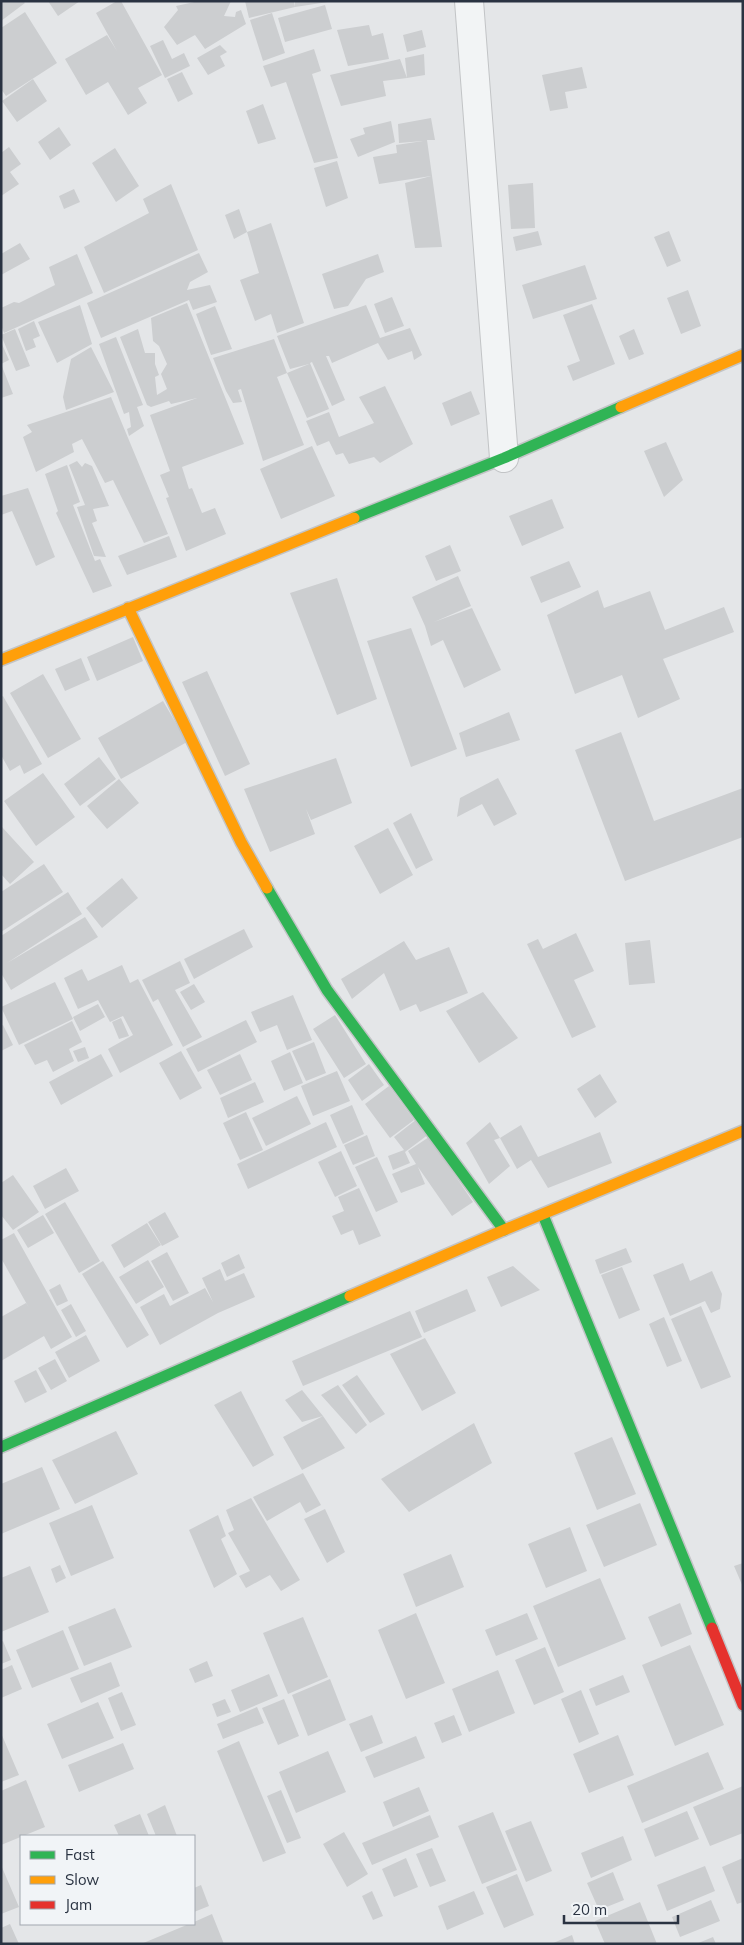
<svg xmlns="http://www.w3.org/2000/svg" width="744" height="1945" viewBox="0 0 744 1945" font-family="Mulish,sans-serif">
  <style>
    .building { fill: #ccced0 }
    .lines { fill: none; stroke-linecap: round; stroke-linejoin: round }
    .street-casing { stroke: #c2c4c6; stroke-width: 30 }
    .fast-casing { stroke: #c2c4c6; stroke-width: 14 }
    .slow-casing { stroke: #c2c4c6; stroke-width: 14 }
    .jam-casing { stroke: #c2c4c6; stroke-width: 14 }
    .street { stroke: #f2f4f5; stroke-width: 28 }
    .fast { stroke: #30b455; stroke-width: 11 }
    .slow { stroke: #ff9f0a; stroke-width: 11 }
    .jam { stroke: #e5322d; stroke-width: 11 }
  </style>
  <rect width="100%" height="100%" fill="#e4e6e8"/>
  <path class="building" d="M1 1H23L25 3 1 21Z
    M48 1H80L58 16Z
    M117 1H121L162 75 138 88 147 103 128 115 108 82 86 95 65 59 107 35 117 51 96 13Z
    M199 1H231L224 16 235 17 236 12 241 10 246 24 205 49 195 35 177 45 164 27 178 10 176 6Z
    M245 1H294L295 7 249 18Z
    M295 1H328V2L295 7Z
    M325 5 332 29 285 42 278 18Z
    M25 12 57 63 6 96 1 89V28Z
    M272 13 285 53 263 61 250 20Z
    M369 25 372 36 383 33 389 59 348 66 337 30Z
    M422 30 426 47 407 52 403 35Z
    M163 40 172 59 184 53 190 66 165 78 150 46Z
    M220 45 227 52 220 56 225 66 208 75 197 58Z
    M314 49 321 71 312 74 338 158 314 163 286 82 271 87 263 66Z
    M424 54 425 75 407 78 383 81 386 96 341 106 330 75 400 59 407 78 405 58Z
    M582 67 587 88 565 92 568 108 550 111 542 75Z
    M182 72 193 94 178 102 167 79Z
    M33 79 47 101 17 122 2 101Z
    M263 104 276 139 258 144 246 111Z
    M431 118 435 140H427L442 247 415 248 405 183 431 176 379 184 373 157 397 153 396 145 423 141 399 143 398 124Z
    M391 121 395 142 358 157 350 139 365 134 363 128Z
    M59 127 71 145 50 160 38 142Z
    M9 147 21 164 10 172 19 184 1 196V153Z
    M115 148 139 186 116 202 92 163Z
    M337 161 348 198 326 207 314 168Z
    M533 183 535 228 511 229 508 185Z
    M171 184 198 250 104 293 84 247 149 213 143 199Z
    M74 189 80 202 64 209 59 196Z
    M239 209 247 232 271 223 304 323 277 333 271 314 255 321 240 280 259 273 247 232 234 239 225 215Z
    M538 231 542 245 516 251 513 237Z
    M669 231 681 261 667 267 654 237Z
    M20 243 30 259 1 275V254Z
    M199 253 208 272 190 282 187 290 210 285 217 302 193 310 189 300 101 338 87 303Z
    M77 254 93 293 4 333 1 325V308L14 302 19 303 55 285 49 267Z
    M378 254 384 272 366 279 348 306 334 309 322 274Z
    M585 265 597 299 533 319 522 285Z
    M688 290 701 326 681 334 667 298Z
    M392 297 404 326 385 333 374 304Z
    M187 303 244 444 182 467 189 489 192 488 202 513 215 508 226 534 186 551 166 498 169 497 160 475 170 471 150 415 197 398 171 404 169 401 151 407 147 405 120 337 138 329 145 353H155V364L159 375 155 377 157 395 167 389 161 374 167 364 159 346 153 341 151 318Z
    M592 304 615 364 573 381 567 366 580 361 563 315Z
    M80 305 92 344 57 363 38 322Z
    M366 305 380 338 410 328 422 355 414 360 412 351 388 360 378 343 332 363 329 356H326L345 400 332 406 312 362 310 363 329 409 307 418 287 373 309 364 290 369 277 336Z
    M215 306 232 349 211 355 196 314Z
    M34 321 40 336 33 339 36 347 26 351 18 329Z
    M15 329 30 366 16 371 1 335Z
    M634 329 644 354 629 360 619 336Z
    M116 337 143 405 137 407 144 426 129 436 127 429 131 427 129 412 124 414 99 344Z
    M274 339 287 373 277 377 304 445 263 461 241 389 238 390 242 402 233 403 226 391 213 358Z
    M1 342 9 360 1 364Z
    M91 347 114 392 66 410 63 397 71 359Z
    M1 364 13 394 1 398Z
    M385 386 413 444 380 463 374 457 349 464 343 453 336 455 329 441 317 446 306 421 329 412 339 437 374 423 359 397Z
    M471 391 480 414 451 426 442 403Z
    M111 397 168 534 144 543 113 480 105 483 82 439 72 444 74 452 36 472 23 437 32 432 27 425Z
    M666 442 683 480 664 497 644 451Z
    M312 446 335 496 281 519 260 469Z
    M77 461 82 467 85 463 92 466 109 506 93 509 97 521 92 523 106 557 94 556 77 507 85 505 69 465Z
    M67 465 80 502 73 505 95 561 100 559 112 586 93 593 56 513 58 511 45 474Z
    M28 488 55 557 36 566 12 511 1 515V496Z
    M552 499 564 528 522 546 509 516Z
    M169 536 177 557 127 575 118 556Z
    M450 545 461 571 436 581 425 556Z
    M569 561 581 587 541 603 530 577Z
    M458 576 471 606 434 622 472 608 501 670 464 688 443 640 431 646 425 626 412 597Z
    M337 578 377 699 337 715 290 593Z
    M598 590 604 608 650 591 665 630 724 607 734 632 663 659 680 699 638 718 622 675 575 694 547 615Z
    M411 628 457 749 411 767 367 641Z
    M133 637 143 661 97 681 87 657Z
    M81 658 90 680 65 691 55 669Z
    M207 671 250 764 225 776 182 682Z
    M43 674 81 739 48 758 10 693Z
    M3 696 42 764 24 774 20 765 10 771 1 755V697Z
    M163 701 187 742 121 779 98 738Z
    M509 712 520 740 466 757 459 733Z
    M621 732 654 821 743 788V837L625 881 575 750Z
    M99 757 116 779 80 806 64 784Z
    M336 758 352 803 311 820 306 809 315 834 270 852 244 789Z
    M43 773 75 817 36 846 4 801Z
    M498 778 517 814 494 826 482 804 457 817 460 798Z
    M119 779 139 803 107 829 87 806Z
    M411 813 433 860 416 869 393 823Z
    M2 827 34 862 10 884 1 874Z
    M388 828 413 875 380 894 354 846Z
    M44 864 63 892 1 932V892Z
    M122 878 138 898 102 928 86 908Z
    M68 892 82 914 7 963 85 917 98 937 11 990 1 973V936Z
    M244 929 253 947 194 979 184 959Z
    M576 933 594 971 574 980 596 1027 572 1038 527 944 538 939 543 949Z
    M650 940 655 983 629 985 625 943Z
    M404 941 416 960 449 947 468 993 420 1012 416 1004 400 1011 384 973 352 999 341 979Z
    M180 961 190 983 175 990 202 1037 183 1047 158 999 153 1002 142 980Z
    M122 965 130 983 138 979 173 1045 120 1073 108 1049 133 1035 123 1016 110 1022 98 1000 78 1009 64 978 82 969 88 981Z
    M55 982 73 1019 19 1045 1 1007Z
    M194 984 205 1002 191 1010 180 992Z
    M483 992 518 1038 479 1063 446 1011Z
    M293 995 312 1040 287 1050 277 1025 260 1032 251 1012Z
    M98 1004 105 1017 80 1031 73 1017Z
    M335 1015 366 1064 344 1078 313 1029Z
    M121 1018 129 1036 119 1039 112 1022Z
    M246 1020 257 1042 198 1072 186 1049Z
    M72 1021 82 1042 69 1049 74 1061 53 1072 47 1060 35 1065 24 1045Z
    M3 1025 13 1045 1 1051V1026Z
    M314 1042 326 1073 306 1081 292 1051Z
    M85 1047 89 1058 78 1062 73 1051Z
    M181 1051 202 1088 180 1100 159 1063Z
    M290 1052 303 1083 284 1091 271 1061Z
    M101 1054 113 1076 61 1105 49 1082Z
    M240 1054 252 1080 220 1095 207 1070Z
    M369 1064 384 1085 362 1101 348 1080Z
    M337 1071 350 1101 313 1116 301 1086Z
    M600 1074 617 1102 595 1118 577 1089Z
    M255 1082 264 1102 228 1118 220 1098Z
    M389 1086 414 1120 390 1138 365 1104Z
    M297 1096 311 1124 266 1146 252 1118Z
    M352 1105 364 1134 343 1144 330 1115Z
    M246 1112 263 1150 240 1160 223 1123Z
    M417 1119 429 1134 405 1152 410 1163 393 1170 388 1156 404 1150 394 1137Z
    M326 1122 337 1147 248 1189 237 1164Z
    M490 1122 500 1138 494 1140 510 1166 489 1184 466 1143Z
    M521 1125 538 1157 600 1132 612 1163 548 1188 531 1160 517 1169 500 1138Z
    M367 1135 375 1156 353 1165 344 1145Z
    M429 1137 473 1202 452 1216 418 1167 425 1184 401 1193 392 1174 416 1164 408 1151Z
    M341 1151 357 1186 335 1197 318 1162Z
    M377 1157 398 1202 376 1212 355 1167Z
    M66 1168 79 1191 45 1209 33 1186Z
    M13 1175 39 1212 13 1230 1 1215V1183Z
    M359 1188 381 1236 359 1245 353 1230 341 1235 332 1216 344 1211 338 1197Z
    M65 1202 100 1261 79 1273 45 1214Z
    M165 1212 179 1237 162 1246 148 1222Z
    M43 1215 54 1233 28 1248 17 1230Z
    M147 1223 161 1245 124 1268 111 1245Z
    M14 1233 72 1337 51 1349 44 1336 1 1361V1317L26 1303 29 1308 1 1258V1240Z
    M626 1248 632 1262 600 1274 595 1260Z
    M167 1252 189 1293 173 1301 151 1261Z
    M239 1254 245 1268 227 1277 221 1263Z
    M148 1260 164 1287 136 1304 119 1277Z
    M103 1261 149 1335 127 1348 82 1274Z
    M683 1263 690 1281 712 1271 722 1294 720 1309 711 1313 705 1301 670 1316 653 1275Z
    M513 1266 540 1290 501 1307 487 1277Z
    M622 1267 640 1310 619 1319 601 1275Z
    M220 1269 225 1281 244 1273 255 1297 218 1313 160 1345 140 1307 164 1294 170 1306 205 1288 213 1302 202 1278Z
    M60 1284 68 1301 57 1306 49 1290Z
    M467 1289 476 1311 424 1333 415 1311Z
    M71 1304 86 1331 76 1337 61 1310Z
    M701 1306 731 1377 701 1389 671 1319Z
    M410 1311 422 1337 303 1386 292 1361Z
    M664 1317 682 1361 667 1367 649 1324Z
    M86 1335 100 1361 69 1378 55 1352Z
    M425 1338 456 1393 422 1411 390 1354Z
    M55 1359 67 1381 51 1390 38 1368Z
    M36 1370 47 1392 25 1403 14 1381Z
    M357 1375 385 1414 370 1423 342 1385Z
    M338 1385 367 1425 356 1434 321 1395Z
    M302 1390 323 1416 345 1448 302 1470 283 1437 323 1416 302 1422 285 1400Z
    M241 1391 274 1455 253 1467 214 1405Z
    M474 1423 492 1463 409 1512 381 1479Z
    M116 1431 138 1474 75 1504 52 1460Z
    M612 1437 636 1494 597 1510 574 1453Z
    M42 1467 60 1509 1 1534V1484Z
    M303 1473 321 1505 306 1513 300 1502 267 1521 253 1497Z
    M251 1498 300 1580 281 1591 270 1575 246 1588 239 1576 250 1571 228 1533 234 1530 226 1510Z
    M640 1503 657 1545 604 1567 586 1525Z
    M92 1505 114 1558 71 1576 49 1523Z
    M325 1509 345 1552 327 1563 304 1519Z
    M218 1515 226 1536 221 1539 237 1574 214 1588 189 1530Z
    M570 1527 587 1571 546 1588 528 1544Z
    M451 1554 464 1587 416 1607 403 1574Z
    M743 1563V1587L734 1566Z
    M60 1565 66 1578 56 1583 51 1569Z
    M30 1566 49 1612 1 1632V1578Z
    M600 1578 626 1639 558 1667 533 1606Z
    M680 1603 692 1634 661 1647 648 1617Z
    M115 1608 132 1647 84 1666 68 1627Z
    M416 1613 445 1683 406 1699 378 1630Z
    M527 1613 538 1639 496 1656 485 1630Z
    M303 1617 328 1677 288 1694 263 1633Z
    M63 1630 79 1669 32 1688 16 1650Z
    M3 1641 11 1660 1 1664V1642Z
    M690 1645 724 1725 675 1746 642 1665Z
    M545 1647 564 1692 534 1705 515 1660Z
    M207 1661 213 1676 195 1683 189 1669Z
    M111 1662 120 1686 81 1703 70 1678Z
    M12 1665 22 1689 1 1698V1670Z
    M498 1670 515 1713 469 1732 452 1689Z
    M269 1674 278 1696 240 1712 231 1690Z
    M623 1675 630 1692 596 1706 589 1689Z
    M330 1679 346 1720 308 1736 292 1695Z
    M581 1690 599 1734 579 1743 561 1699Z
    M122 1692 136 1725 121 1731 108 1698Z
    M225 1699 231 1712 217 1717 212 1704Z
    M284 1699 299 1736 278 1745 262 1708Z
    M98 1702 114 1738 62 1759 47 1724Z
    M257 1707 264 1723 223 1739 217 1724Z
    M372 1715 383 1743 361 1752 349 1724Z
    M454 1715 462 1735 442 1743 434 1723Z
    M1 1733 19 1775 1 1782Z
    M618 1735 634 1775 589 1793 573 1754Z
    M416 1736 425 1758 374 1778 365 1757Z
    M239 1741 286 1853 263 1862 217 1751Z
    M123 1743 134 1769 79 1792 68 1765Z
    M328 1751 346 1792 296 1813 279 1772Z
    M708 1752 724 1789 642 1823 627 1786Z
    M26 1780 45 1827 1 1845V1791Z
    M743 1786V1833L710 1846 693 1807Z
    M419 1787 429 1811 393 1827 383 1802Z
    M281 1790 301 1838 287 1843 267 1796Z
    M165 1805 177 1836H156L147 1814Z
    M687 1811 699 1839 655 1857 644 1829Z
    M493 1812 517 1870 482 1884 458 1826Z
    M140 1814 149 1836H119L114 1825Z
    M430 1815 439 1837 372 1865 362 1843Z
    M531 1821 552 1871 526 1882 505 1831Z
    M344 1832 368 1874 347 1887 323 1844Z
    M623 1836 632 1860 591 1878 581 1853Z
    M432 1848 446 1881 430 1887 416 1854Z
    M406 1858 418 1887 394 1897 382 1869Z
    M743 1858V1902L737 1904 722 1867Z
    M1 1865 19 1907 1 1914Z
    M705 1866 715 1891 667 1911 657 1885Z
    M613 1872 624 1900 599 1910 587 1883Z
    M517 1874 534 1915 504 1928 486 1887Z
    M201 1885 209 1906 194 1912V1888Z
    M372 1891 383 1916 373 1920 362 1896Z
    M474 1891 484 1914 447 1930 438 1906Z
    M711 1900 720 1921 680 1937 672 1917Z
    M640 1902 657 1944H605L595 1921Z
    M212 1914 224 1944H141L189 1924H194V1922Z
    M10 1924 19 1944H1V1928Z
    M572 1935 575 1944H551Z
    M713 1937 716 1944H696Z"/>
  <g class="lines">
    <defs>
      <path id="street" d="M469 1 504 458"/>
      <path id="fast" d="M354 518 504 458 621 407
        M267 888 327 990 504 1230
        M543 1215 712 1628
        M1 1447 350 1296"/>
      <path id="slow" d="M621 407 743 355
        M128 608 241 842 267 888
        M1 660 354 518
        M350 1296 504 1230 743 1131"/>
      <path id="jam" d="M712 1628 743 1705"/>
    </defs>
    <use href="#street" class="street-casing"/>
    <use href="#fast" class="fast-casing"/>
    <use href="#slow" class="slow-casing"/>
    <use href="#jam" class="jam-casing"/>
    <use href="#street" class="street"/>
    <use href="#fast" class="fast"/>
    <use href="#slow" class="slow"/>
    <use href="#jam" class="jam"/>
  </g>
  <rect width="744" height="1945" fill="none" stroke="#2a3342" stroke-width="5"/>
  <rect x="20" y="1835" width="175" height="90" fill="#f1f4f7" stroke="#a1a7af"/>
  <rect x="30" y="1851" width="25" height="8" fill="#30b455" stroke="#a1a7af"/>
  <text x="65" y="1860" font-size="15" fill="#2a3342">Fast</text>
  <rect x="30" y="1876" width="25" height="8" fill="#ff9f0a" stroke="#a1a7af"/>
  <text x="65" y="1885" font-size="15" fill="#2a3342">Slow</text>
  <rect x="30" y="1901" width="25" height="8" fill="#e5322d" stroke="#a1a7af"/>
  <text x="65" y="1910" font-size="15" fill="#2a3342">Jam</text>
  <path d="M564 1915v8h114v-8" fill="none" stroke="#2a3342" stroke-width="2.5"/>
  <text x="572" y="1915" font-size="15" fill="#2a3342" stroke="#f1f4f7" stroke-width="4" paint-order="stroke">20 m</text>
</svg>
